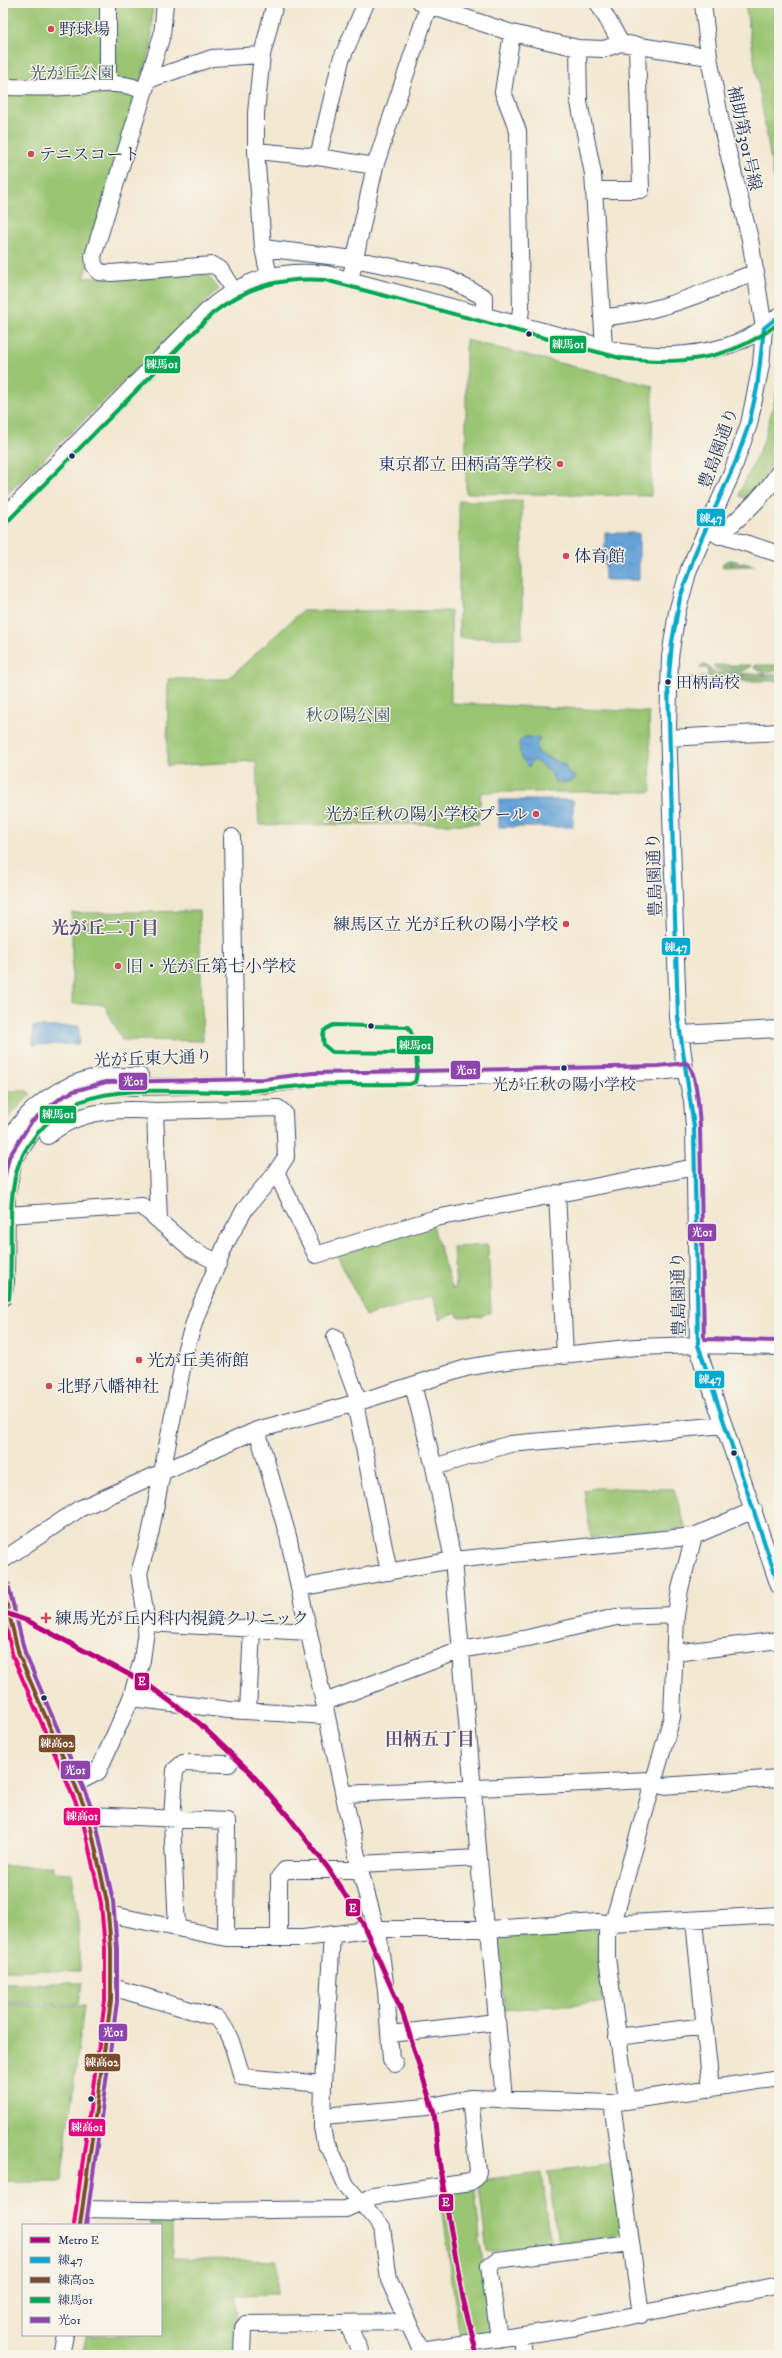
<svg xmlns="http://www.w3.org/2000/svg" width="782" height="2358" viewBox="0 0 782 2358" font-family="'IM FELL DW Pica','Noto Serif JP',serif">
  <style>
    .forest { fill: url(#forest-firs); stroke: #4a6c60 }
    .park { fill: #99c471; stroke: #5a7a68 }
    .water { fill: url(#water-ripples); stroke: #40699a }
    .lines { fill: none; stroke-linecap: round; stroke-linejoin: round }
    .minor-casing { stroke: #3b4b6f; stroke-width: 18 }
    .minor { stroke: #fff; stroke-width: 16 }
    .bus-1-casing { stroke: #f7f3e8; stroke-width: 7 }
    .bus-2-casing { stroke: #f7f3e8; stroke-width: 7 }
    .bus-3-casing { stroke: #f7f3e8; stroke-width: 7 }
    .bus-4-casing { stroke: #f7f3e8; stroke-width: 7 }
    .bus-5-casing { stroke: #f7f3e8; stroke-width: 7 }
    .bus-1 { stroke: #00a9ce; stroke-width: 4 }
    .bus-2 { stroke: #7a4b2a; stroke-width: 4 }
    .bus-3 { stroke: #00a651; stroke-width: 4 }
    .bus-4 { stroke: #8e44ad; stroke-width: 4 }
    .bus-5 { stroke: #e5007d; stroke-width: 4 }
    .metro-1-casing { stroke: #f7f3e8; stroke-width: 8 }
    .metro-1 { stroke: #b6007a; stroke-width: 5 }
    .poi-dot { fill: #d1495b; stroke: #f7f3e8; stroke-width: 1.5 }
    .bus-dot { fill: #1b2f5e; stroke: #f7f3e8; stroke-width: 1.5 }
    .labels { text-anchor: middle; stroke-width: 3; stroke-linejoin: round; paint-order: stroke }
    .bus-label { font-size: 16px; fill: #1b2f5e; stroke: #f7f3e8; text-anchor: start }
    .poi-label { font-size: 17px; fill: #1b2f5e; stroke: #f7f3e8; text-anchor: start }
    .park-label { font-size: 17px; fill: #3a5463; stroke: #f7f3e8 }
    .street-label { font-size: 17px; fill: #1b2f5e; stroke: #f7f3e8 }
    .neighbourhood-label { font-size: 18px; font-weight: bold; fill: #5e547e; stroke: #f7f3e8 }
    .line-badge { stroke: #f7f3e8; stroke-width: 1.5 }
    .badge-label { font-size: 11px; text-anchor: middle; font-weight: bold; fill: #fff }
  </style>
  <defs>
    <pattern id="forest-firs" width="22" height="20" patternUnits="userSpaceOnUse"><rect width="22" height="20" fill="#7aaa63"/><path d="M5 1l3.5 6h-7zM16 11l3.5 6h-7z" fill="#638b55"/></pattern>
    <pattern id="water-ripples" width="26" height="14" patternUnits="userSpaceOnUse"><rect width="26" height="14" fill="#65a3d7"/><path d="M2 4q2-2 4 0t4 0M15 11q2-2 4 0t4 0" fill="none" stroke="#5285b2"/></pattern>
  </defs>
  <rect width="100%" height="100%" fill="#f7f3e8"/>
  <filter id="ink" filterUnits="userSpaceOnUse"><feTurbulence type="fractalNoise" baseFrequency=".025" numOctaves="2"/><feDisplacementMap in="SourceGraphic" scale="8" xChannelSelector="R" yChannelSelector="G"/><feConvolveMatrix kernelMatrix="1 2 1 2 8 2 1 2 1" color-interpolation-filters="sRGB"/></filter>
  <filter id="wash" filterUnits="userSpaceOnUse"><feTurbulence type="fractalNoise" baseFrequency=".012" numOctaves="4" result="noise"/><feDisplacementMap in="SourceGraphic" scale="16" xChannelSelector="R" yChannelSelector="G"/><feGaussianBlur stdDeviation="0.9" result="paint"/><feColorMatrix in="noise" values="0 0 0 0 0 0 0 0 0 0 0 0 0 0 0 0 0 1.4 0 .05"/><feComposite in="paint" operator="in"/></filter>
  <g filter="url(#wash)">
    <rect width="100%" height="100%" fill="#f2e8d1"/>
    <path class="forest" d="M729 560H732L755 566 722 567 723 563Z
      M704 664 717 673 779 674V681H688V677H708V668H699Z
      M713 665H751C747 675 726 672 717 670Z
      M754 665H779V670L763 672 755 669Z"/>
    <path class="park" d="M3 3H153L151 47 84 278 204 271 219 289 3 498Z
      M745 3H779V210Z
      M466 340 653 386 651 496 466 493Z
      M779 374V451L760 486 745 498 740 496V492L763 443 777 392Z
      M459 501H522V638H459Z
      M302 611H451V703L649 712 651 792H481L478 824 259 825 256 761 167 766 168 679H228Z
      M199 911 203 1041 122 1040 104 1004H72V913Z
      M3 1091H27L31 1094 3 1123Z
      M432 1223 452 1288H456L453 1247 488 1245 491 1312 481 1316 458 1317 457 1312 440 1319 432 1296 366 1316 336 1253Z
      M596 1488 674 1489 686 1529 591 1538 584 1490Z
      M3 1866H53V1872L72 1873 78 1922 80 1971 3 1970Z
      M595 1929 599 1933V1964L604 2002 504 2010 498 1938 501 1934Z
      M3 1983H82L79 2004 3 2003Z
      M3 2005 84 2006 61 2182H3Z
      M613 2163 623 2232 619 2236 558 2243 548 2172Z
      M542 2173 551 2245 487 2252 478 2180Z
      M469 2186 475 2191 490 2331 487 2336 460 2339 440 2191Z
      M151 2216H172V2258L277 2261V2294L236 2295 237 2355H83L86 2335H161V2225H151Z"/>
    <path class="water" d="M605 533H639V580H605Z
      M525 737 540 738 536 746 538 753 565 765 568 773 575 776V779L569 782H555L550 772 534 760 531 762 530 767C520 761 520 753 519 742Z
      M499 800H573V827H499Z
      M79 1026V1044L33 1045V1027Z"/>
  </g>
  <g filter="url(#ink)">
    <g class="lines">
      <defs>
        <path id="minor" d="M165 3 162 35 93 256 94 265 99 272 111 273 213 265 220 269 233 290
          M421 3 512 33 578 48 604 49 621 43 709 57
          M598 3 621 43
          M703 3 709 57 722 128 750 239 764 328 761 365 749 424 731 475 689 569 677 612 670 657 668 727 678 1017 685 1069 692 1100 694 1127 698 1345 702 1362 779 1586
          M512 33 503 92 518 131 521 309 519 325
          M578 48 579 102 593 174 604 347
          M148 80 212 58 262 55
          M108 84V3
          M3 87C24 87 45 88 65 87 91 86 122 78 144 92
          M256 151 318 157 375 166
          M318 157 341 60 366 3
          M594 190H641L637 45
          M263 248 354 259 447 278 484 297V316
          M269 276 263 248 256 151V113L262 55 275 3
          M350 281 375 166 429 5
          M602 317C656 315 706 291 756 272
          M3 518 209 309C245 278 280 269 326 274L622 352C661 358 706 356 743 340 756 335 768 324 779 316
          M711 532 779 554
          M719 536C742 515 763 498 779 472
          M669 738 779 732
          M232 837 236 1075
          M680 1034 779 1029
          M48 1136C76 1110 119 1108 155 1111
          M3 1154C15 1119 50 1090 85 1080 102 1075 122 1076 140 1076
          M276 1172 316 1255 436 1218 695 1167
          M557 1193 565 1356
          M7 1215 142 1206 191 1249 219 1263
          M3 1298 6 1282 7 1193 14 1160 37 1125 65 1102 76 1097 106 1088 122 1087 264 1085 313 1079 658 1072 685 1069
          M335 1337 359 1402
          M413 1385 434 1467 453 1560 485 1929
          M355 1403 389 1572
          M257 1430 288 1536 360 1870 379 1939 386 1990 391 2060 395 2064
          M434 1467 510 1444 724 1425
          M3 1560 79 1509 257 1430 359 1402 466 1368 499 1362 636 1347 698 1345 779 1347
          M299 1588 453 1560 694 1536 754 1510
          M3 1589 19 1655 88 1815 107 1902 111 1949V2001L80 2225
          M147 1623 309 1632
          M675 1653 779 1640
          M131 1698 229 1710 327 1716
          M325 1702 461 1650 528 1638 616 1617 676 1615
          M248 1711 252 1629
          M75 1784 98 1772 131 1698 142 1660 147 1623 139 1573 150 1535 186 1348 197 1314 227 1241 245 1209 276 1172 286 1157 284 1113 278 1108 155 1111 159 1221
          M344 1794 649 1780 662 1786 779 1778
          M88 1815 227 1821 226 1938
          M359 1864 479 1858
          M108 1914 226 1938H303L376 1929H489L598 1922 611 1924 779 1915
          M694 1921 711 2089
          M177 1928 172 1820 175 1770 183 1763 229 1764
          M489 1929 504 2100
          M332 1935 323 2084 322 2127 325 2143 331 2151 346 2185 382 2227 389 2280 423 2355
          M279 1938V1877L285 1870H360
          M112 1987 217 2018C231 2032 236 2058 242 2077L323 2084
          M390 2034 496 2022
          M617 2037 705 2026
          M627 2101 607 1958V1933L615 1916 672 1717 676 1615 680 1589 694 1536
          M612 2103 641 2315
          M323 2116 427 2107 470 2098 612 2103 779 2078
          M82 2209 197 2211 346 2209 374 2196 470 2182 476 2178 478 2171 470 2098
          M347 2323 362 2355
          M521 2336 523 2355
          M499 2339 489 2266 497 2260 631 2243
          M420 2350 577 2327 779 2285
          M61 2355 65 2335
          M242 2355 243 2328 246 2324 407 2322"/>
      </defs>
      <use href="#minor" class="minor-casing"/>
      <use href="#minor" class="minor"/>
      <defs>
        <path id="bus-1" d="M779 316 764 328 757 388 749 424 736 461 696 551 680 598 672 642 668 686 678 1017 694 1127 698 1345 779 1586"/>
        <path id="bus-2" d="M3 1589 19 1655 88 1815 107 1902 111 1949V2001L80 2225"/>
        <path id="bus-3" d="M7 522 213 313C248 286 281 277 325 280L620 358C679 366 732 360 779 323
          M9 1299C14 1258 5 1197 20 1161 31 1136 54 1112 79 1102 127 1084 182 1093 232 1092 259 1091 286 1087 313 1085 346 1083 378 1085 410 1084L415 1082C419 1070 416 1037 408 1027L334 1025C322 1029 322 1034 324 1045L332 1052 402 1053"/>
        <path id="bus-4" d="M3 1183 9 1157 32 1121 62 1097 74 1091 106 1082 264 1079 313 1073 658 1066 686 1063C697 1068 699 1114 700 1127L704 1339 779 1341
          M9 1588 25 1653 94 1813 113 1901 117 1949V2002L86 2225"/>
        <path id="bus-5" d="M3 1614 13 1657 82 1817 101 1903 105 1949V2001L74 2224"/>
      </defs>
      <use href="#bus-1" class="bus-1-casing"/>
      <use href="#bus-2" class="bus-2-casing"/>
      <use href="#bus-3" class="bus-3-casing"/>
      <use href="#bus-4" class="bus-4-casing"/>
      <use href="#bus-5" class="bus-5-casing"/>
      <use href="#bus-1" class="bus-1"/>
      <use href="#bus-2" class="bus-2"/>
      <use href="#bus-3" class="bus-3"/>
      <use href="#bus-4" class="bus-4"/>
      <use href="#bus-5" class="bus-5"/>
      <defs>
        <path id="metro-1" d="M3 1612 28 1621 147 1684 199 1723 249 1771 288 1816 328 1868 363 1924 403 2014 434 2113 441 2175 463 2298 477 2355"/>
      </defs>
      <use href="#metro-1" class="metro-1-casing"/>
      <use href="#metro-1" class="metro-1"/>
    </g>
  </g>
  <g class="poi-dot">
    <circle cx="51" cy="29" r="4"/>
    <circle cx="31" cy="154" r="4"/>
    <circle cx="560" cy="464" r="4"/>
    <circle cx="566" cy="556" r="4"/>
    <circle cx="536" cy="814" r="4"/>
    <circle cx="566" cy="924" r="4"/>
    <circle cx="118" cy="966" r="4"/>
    <circle cx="139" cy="1360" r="4"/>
    <circle cx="49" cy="1386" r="4"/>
    <path d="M44 1612h4v4h4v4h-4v4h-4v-4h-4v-4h4z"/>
  </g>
  <g class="bus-dot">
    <circle cx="529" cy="334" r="3.5"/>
    <circle cx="72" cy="456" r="3.5"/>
    <circle cx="668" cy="682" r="3.5"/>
    <circle cx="371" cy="1026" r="3.5"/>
    <circle cx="564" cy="1068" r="3.5"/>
    <circle cx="734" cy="1453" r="3.5"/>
    <circle cx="44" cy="1698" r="3.5"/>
    <circle cx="91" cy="2099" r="3.5"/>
  </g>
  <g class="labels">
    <g class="bus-label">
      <text x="676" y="688">田柄高校</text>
      <text x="564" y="1090" text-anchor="middle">光が丘秋の陽小学校</text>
    </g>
    <g class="poi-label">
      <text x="59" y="35">野球場</text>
      <text x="39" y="160">テニスコート</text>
      <text x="552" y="470" text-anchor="end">東京都立 田柄高等学校</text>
      <text x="574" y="562">体育館</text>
      <text x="528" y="820" text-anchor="end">光が丘秋の陽小学校プール</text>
      <text x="558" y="930" text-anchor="end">練馬区立 光が丘秋の陽小学校</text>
      <text x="126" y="972">旧・光が丘第七小学校</text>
      <text x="147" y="1366">光が丘美術館</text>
      <text x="57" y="1392">北野八幡神社</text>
      <text x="55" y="1624">練馬光が丘内科内視鏡クリニック</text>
    </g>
    <g class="park-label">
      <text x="72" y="79">光が丘公園</text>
      <text x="348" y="721">秋の陽公園</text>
    </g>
    <g class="street-label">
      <text transform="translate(745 138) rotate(78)" y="6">補助第301号線</text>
      <text transform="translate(718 448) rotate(-70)" y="6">豊島園通り</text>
      <text transform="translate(654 875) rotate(-92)" y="6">豊島園通り</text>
      <text transform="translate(153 1058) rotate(-2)" y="6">光が丘東大通り</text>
      <text transform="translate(678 1294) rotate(-91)" y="6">豊島園通り</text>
    </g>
    <g class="neighbourhood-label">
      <text x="105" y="934">光が丘二丁目</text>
      <text x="430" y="1745">田柄五丁目</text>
    </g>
  </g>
  <g class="line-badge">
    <rect x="549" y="335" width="38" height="19" rx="4" fill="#00a651"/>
    <rect x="144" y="355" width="37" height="19" rx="4" fill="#00a651"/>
    <rect x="696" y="508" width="30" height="19" rx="4" fill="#00a9ce"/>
    <rect x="661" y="937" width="30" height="19" rx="4" fill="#00a9ce"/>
    <rect x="396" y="1035" width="38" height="20" rx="4" fill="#00a651"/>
    <rect x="450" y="1060" width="31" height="20" rx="4" fill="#8e44ad"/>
    <rect x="118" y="1072" width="30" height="19" rx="4" fill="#8e44ad"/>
    <rect x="39" y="1105" width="38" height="19" rx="4" fill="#00a651"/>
    <rect x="687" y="1223" width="30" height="19" rx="4" fill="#8e44ad"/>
    <rect x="694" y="1370" width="31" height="19" rx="4" fill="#00a9ce"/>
    <rect x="134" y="1672" width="16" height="19" rx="4" fill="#b6007a"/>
    <rect x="38" y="1734" width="38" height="19" rx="4" fill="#7a4b2a"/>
    <rect x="60" y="1760" width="31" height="20" rx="4" fill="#8e44ad"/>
    <rect x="63" y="1807" width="38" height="19" rx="4" fill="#e5007d"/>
    <rect x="345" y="1898" width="16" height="19" rx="4" fill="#b6007a"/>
    <rect x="98" y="2023" width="30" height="19" rx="4" fill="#8e44ad"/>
    <rect x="84" y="2053" width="37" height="19" rx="4" fill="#7a4b2a"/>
    <rect x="68" y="2118" width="38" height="19" rx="4" fill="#e5007d"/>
    <rect x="438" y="2193" width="16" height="19" rx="4" fill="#b6007a"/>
  </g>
  <g class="badge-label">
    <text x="568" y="348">練馬01</text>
    <text x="162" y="368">練馬01</text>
    <text x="711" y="522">練47</text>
    <text x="676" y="951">練47</text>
    <text x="415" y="1049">練馬01</text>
    <text x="466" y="1074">光01</text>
    <text x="133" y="1085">光01</text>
    <text x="58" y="1118">練馬01</text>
    <text x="702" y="1236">光01</text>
    <text x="710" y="1383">練47</text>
    <text x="142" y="1685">E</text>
    <text x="57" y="1747">練高02</text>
    <text x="75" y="1774">光01</text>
    <text x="82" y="1820">練高01</text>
    <text x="353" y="1912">E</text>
    <text x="113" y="2036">光01</text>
    <text x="102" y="2066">練高02</text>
    <text x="87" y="2131">練高01</text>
    <text x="446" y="2206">E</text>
  </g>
  <rect width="782" height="2358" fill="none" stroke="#f7f3e8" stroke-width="16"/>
  <rect x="22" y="2224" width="140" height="112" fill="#f7f3e8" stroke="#9fa5b1"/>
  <rect x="30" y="2237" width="20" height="6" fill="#b6007a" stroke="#9fa5b1"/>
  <text x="58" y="2244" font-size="12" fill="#1b2f5e">Metro E</text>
  <rect x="30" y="2257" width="20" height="6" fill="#00a9ce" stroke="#9fa5b1"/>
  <text x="58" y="2264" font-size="12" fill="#1b2f5e">練47</text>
  <rect x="30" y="2277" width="20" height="6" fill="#7a4b2a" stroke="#9fa5b1"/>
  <text x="58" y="2284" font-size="12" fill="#1b2f5e">練高02</text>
  <rect x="30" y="2297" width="20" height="6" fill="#00a651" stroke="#9fa5b1"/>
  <text x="58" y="2304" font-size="12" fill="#1b2f5e">練馬01</text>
  <rect x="30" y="2317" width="20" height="6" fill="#8e44ad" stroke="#9fa5b1"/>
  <text x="58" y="2324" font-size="12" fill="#1b2f5e">光01</text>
</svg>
